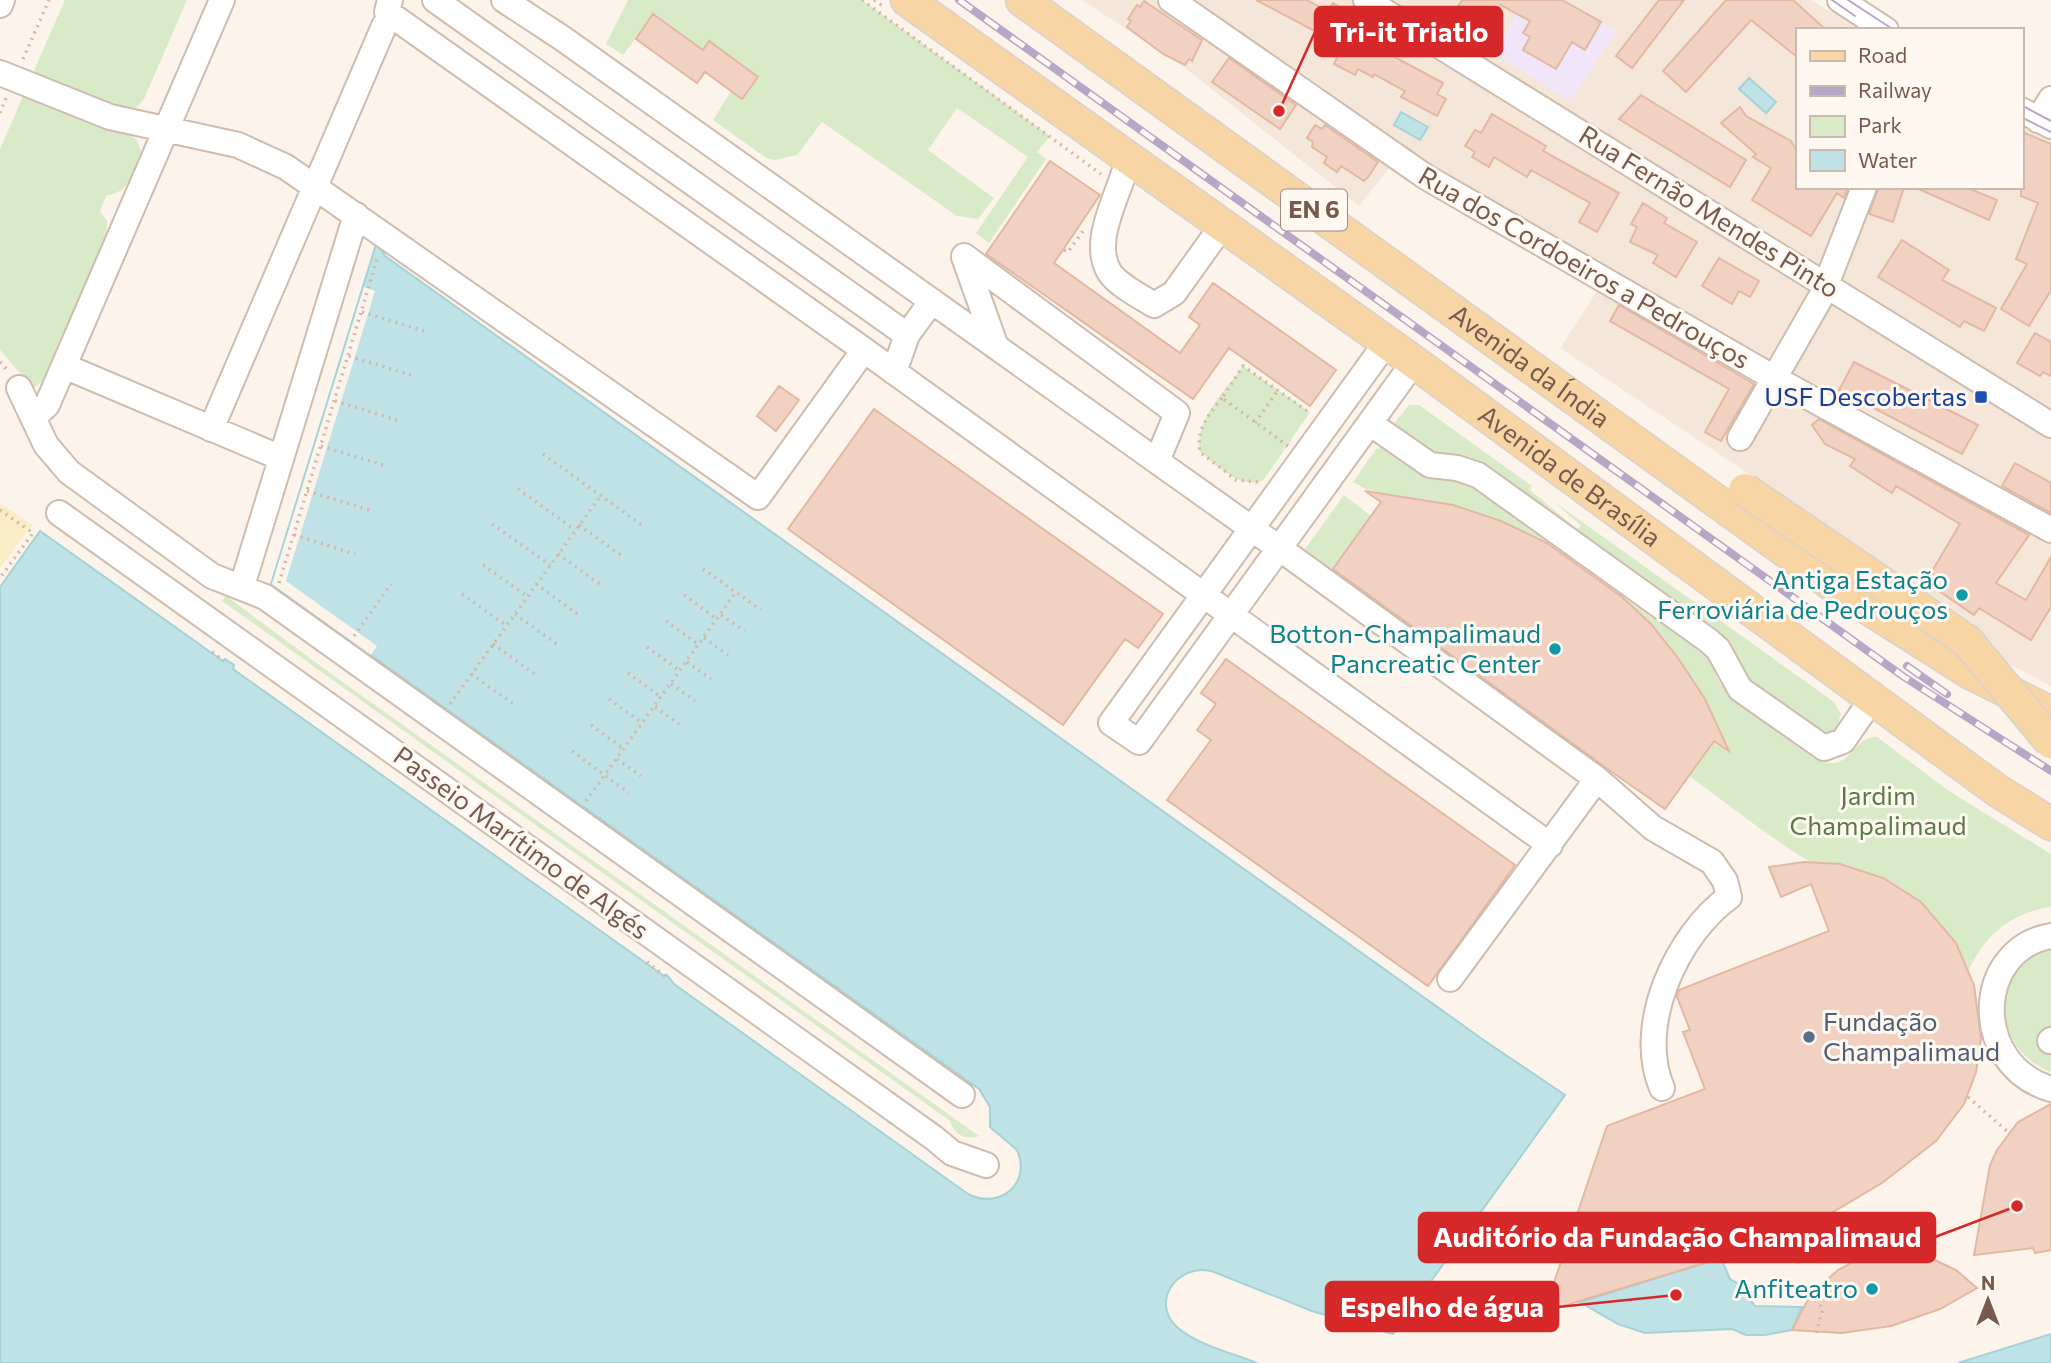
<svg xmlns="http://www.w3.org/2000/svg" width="2051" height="1363" viewBox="0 0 2051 1363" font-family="Commissioner,sans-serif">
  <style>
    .residential { fill: #f4e6d8 }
    .education { fill: #f1e6f9 }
    .green { fill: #d8eac8 }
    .sand { fill: #faecc6 }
    .water { fill: #bee2e6; stroke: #a5d2d7; stroke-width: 2 }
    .pier { fill: #fcf4ea }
    .building { fill: #f1d2c2; stroke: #e3b8a3; stroke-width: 2 }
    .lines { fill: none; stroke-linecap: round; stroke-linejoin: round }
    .minor-casing { stroke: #cebcaf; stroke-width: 28 }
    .major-casing { stroke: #d9d1cd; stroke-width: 35 }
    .path { stroke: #d6b6a5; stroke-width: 3.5; stroke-dasharray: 2 5; stroke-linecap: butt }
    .minor { stroke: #fff; stroke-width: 24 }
    .major { stroke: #f8d5a5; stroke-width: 32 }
    .tram { stroke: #b7a7c7; stroke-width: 2 }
    .rail-casing { stroke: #b7a7c7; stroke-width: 8 }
    .rail { stroke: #fff8f1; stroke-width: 5; stroke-dasharray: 16; stroke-linecap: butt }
    .major-bridge-casing { stroke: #d9d1cd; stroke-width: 35; stroke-linecap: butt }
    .major-bridge { stroke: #f8d5a5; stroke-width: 32 }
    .transit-dot { fill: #1a4fb4; stroke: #fff8f1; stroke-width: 2.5 }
    .culture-dot { fill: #0f9aa8; stroke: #fff8f1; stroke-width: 2.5 }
    .service-dot { fill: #5c6f8a; stroke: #fff8f1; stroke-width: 2.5 }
    .labels { text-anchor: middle; stroke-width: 6; stroke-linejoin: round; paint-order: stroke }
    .shield { fill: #fff8f1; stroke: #a0897e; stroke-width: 2 }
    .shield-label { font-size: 24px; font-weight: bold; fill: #775a4d }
    .street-label { font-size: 26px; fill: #775a4d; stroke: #fff8f1 }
    .transit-label { font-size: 26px; fill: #164399; stroke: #fff8f1; text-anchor: end }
    .culture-label { font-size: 26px; fill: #0d838f; stroke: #fff8f1; text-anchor: end }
    .park-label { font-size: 26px; fill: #587c45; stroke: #fff8f1 }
    .service-label { font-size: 26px; fill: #4e5e75; stroke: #fff8f1; text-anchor: start }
    .leader { fill: none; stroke: #d62828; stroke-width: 2.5 }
    .callout-dot { fill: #d62828; stroke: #fff8f1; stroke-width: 2.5 }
    .callout { fill: #d62828; stroke: #d62828; stroke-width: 2.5 }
    .callout-label { font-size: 28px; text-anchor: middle; font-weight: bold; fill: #fff }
  </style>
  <rect width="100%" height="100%" fill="#fcf4ea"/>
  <path class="residential" d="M1082 0H1811L1861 30H1797V187H2021V118L2051 135V686L2007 663 1973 623 1560 348 1606 277 1401 153 1359 206 1185 68Z"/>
  <path class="education" d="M1526 0 1601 22 1617 31 1570 101 1494 53Z"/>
  <path class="green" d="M65 0H187L144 99 136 108 102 103 32 75Z
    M628 0H862L1050 136 1037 152 1046 159 989 243 976 233 1028 157 957 108 928 150 994 198 978 219 957 216 822 122 797 155 775 160 766 158 713 120 731 91 743 99 758 77 709 42 703 50 654 14 623 55 606 44Z
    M24 94 131 136 137 140 141 151C136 169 129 194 107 195L100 211 107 221 106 234 43 381 33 388 0 350V149Z
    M1243 366 1310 412 1263 481C1238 488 1219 467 1200 452 1194 420 1225 391 1243 366Z
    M1409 405H1419L1532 486 1530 490 1577 529 1581 526 1553 501 1834 702 1841 714 1836 729 1824 736 1439 457 1391 427Z
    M1381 448 1419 474 1466 483 1551 545C1519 528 1487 514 1451 505 1422 497 1376 498 1353 482L1376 449Z
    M1344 495 1371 516 1331 572 1303 552Z
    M1618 593 1708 657 1719 682 1732 699 1813 758C1853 777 1851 735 1877 737L1949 791 2051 854V907C2013 912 1984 935 1969 970 1947 920 1908 882 1854 868 1840 864 1818 866 1807 860 1766 835 1728 804 1689 776L1714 741 1729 750C1700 689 1668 638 1618 593Z
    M226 596 330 673 979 1136C965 1141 954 1134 950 1121L222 601Z
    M2051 947V1072C2009 1057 1988 1004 2019 967 2028 957 2039 952 2051 947Z"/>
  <path class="sand" d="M0 503 32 525 0 568Z"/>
  <path class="water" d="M1749 78 1776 102 1766 113 1739 89Z
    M1401 112 1428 127 1420 140 1394 125Z
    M377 241 385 256 1485 1041 1565 1095 1393 1334 1312 1311 1214 1272C1181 1261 1148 1300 1177 1327 1197 1345 1232 1353 1257 1363H0V587L40 531 223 661 225 659 234 665 233 669 664 976 667 975 674 984 968 1194C999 1210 1032 1184 1017 1150L990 1127V1107L979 1089 271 584Z
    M1721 1258 1730 1279 1739 1284 1755 1306 1802 1307 1792 1330 1765 1335H1746L1732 1329 1645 1333 1618 1324 1580 1302Z
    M2051 1334V1363H1958Z"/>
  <path class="pier" d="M364 287 375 291 286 581 377 646 371 655 272 584Z"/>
  <path class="building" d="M1256 0H1307L1328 12 1333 3 1350 14 1343 25 1389 49 1387 53 1443 83 1437 94 1446 99 1437 116 1401 97 1405 91 1374 74 1373 77 1358 69 1355 75 1334 64 1343 46Z
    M1462 0H1562L1601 22 1585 50 1572 42 1556 69 1523 50 1530 37 1523 33 1530 21 1501 5 1487 28 1456 10Z
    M1659 0H1684L1632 68 1616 56Z
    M1726 0H1793L1826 30H1797V57L1751 20 1686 92 1663 71Z
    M1144 1 1202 40 1192 61 1189 59 1185 65 1163 54 1127 27 1131 21 1128 19 1137 5 1140 7Z
    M653 14 703 50 709 41 758 77 742 99 705 72 697 83 636 39Z
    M1229 58 1296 105 1280 129 1212 82Z
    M1641 95 1746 160 1730 187 1619 119Z
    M1740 107 1746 116 1791 141 1797 152V187H1848L1844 198 1837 193 1811 236 1752 200 1771 168 1753 157 1756 154 1721 123Z
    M1492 114 1546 146 1543 151 1619 193 1597 232 1579 222 1590 203 1531 170 1527 177 1494 157 1489 167 1472 157 1475 152 1465 146 1475 130 1481 133Z
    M1315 125 1322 129 1325 125 1378 162 1368 177 1364 181 1341 166 1337 172 1324 163 1327 157 1312 147 1313 142 1307 138Z
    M2025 133 2051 144V290L2029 326 2001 309 2027 264 2016 259 2038 203 2021 196V142Z
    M1050 161 1100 195 1054 263 1180 353 1200 325 1189 317 1213 283 1336 370 1310 406 1229 348 1193 399 986 254Z
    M1879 187H1904L1893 222 1869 214Z
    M1914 187H1965L1997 200 1989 220Z
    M1643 203 1667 218 1664 223 1697 242 1676 277 1653 263 1658 255 1630 242 1637 227 1631 224Z
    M1902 240 1949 270 1942 280 1996 308 1984 331 1964 321 1960 327 1878 277Z
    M1719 258 1759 281 1750 297 1739 291 1732 304 1702 286Z
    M1619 305 1754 384 1721 441 1705 432 1729 389 1610 321Z
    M2035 333 2051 342V376L2043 372 2040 376 2017 363Z
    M1854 362 1978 425 1962 454 1839 390Z
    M779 386 799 400 776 431 757 416Z
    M874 409 1163 614 1138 648 1125 639 1063 725 788 529Z
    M1819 419 2029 535 1996 583 2026 600 2051 557V607L2031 640 1979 608 1974 615 1939 591 1945 583 1931 573 1960 524 1896 486 1892 493 1850 466 1855 459 1825 444 1812 425Z
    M2015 463 2051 483V513L2002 486Z
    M1365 491 1453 505 1501 521 1547 543 1622 597 1651 624 1678 658 1705 699 1729 751 1714 741 1665 809 1609 770 1333 569 1381 502Z
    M1226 659 1515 865 1428 986 1167 800 1211 740 1197 730 1216 704 1201 693Z
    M1804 862 1840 864 1883 878 1921 902 1956 943 1974 985 1981 1038 1976 1072 1964 1104 1936 1141 1882 1183 1821 1219 1721 1258 1544 1312 1607 1126 1705 1089 1683 1032 1690 1030 1677 997 1679 990 1829 931 1811 884 1781 897 1769 867Z
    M2051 1104V1250L2035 1253 2033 1248 1974 1255 1990 1165 1997 1150 2018 1122Z
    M1896 1253 1935 1260 1956 1270 1977 1288 1940 1309 1891 1326 1842 1333 1792 1330 1811 1294 1838 1270 1857 1260Z"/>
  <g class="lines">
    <defs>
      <path id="minor" d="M390 0 387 12 864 350 1550 845
        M435 0 907 335
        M504 0 562 38 1279 548 1597 779 1653 828 1712 862 1725 881 1729 897C1677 935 1635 1025 1662 1088
        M1171 0 1426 177 1774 378 2051 530
        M1366 0 2051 425
        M1840 0 1886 30
        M0 5 2 0
        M0 73 110 117 238 145 286 167 758 497 864 350
        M2021 110 2051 126
        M2038 120 2051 99
        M1128 159C1121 192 1089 241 1110 273 1119 286 1140 296 1154 305L1174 293 1222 226
        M964 256 1177 413 1157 461
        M964 257 995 344
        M1386 343 1111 723 1139 742 1414 362
        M64 366 281 458
        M894 372 907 335 932 301
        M19 388 46 445 69 472 212 576 265 597 962 1095
        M33 418 47 405 222 0
        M1371 424 1430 465 1457 468 1478 475 1709 641 1718 649 1740 689 1824 748 1843 741 1872 699
        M211 429 384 26
        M1740 438 1822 295 1864 187
        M59 513 934 1138 952 1153 986 1165
        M242 586 356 215
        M2051 936C1974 949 1970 1065 2051 1089
        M1450 979 1597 779
        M2050 1041 2051 1040"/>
      <g id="major">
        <path id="s1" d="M907 0 1414 362 1998 791 2051 824"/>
        <path id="s2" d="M1022 0 1841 591 1969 672 2051 713"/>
      </g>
    </defs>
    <use href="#minor" class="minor-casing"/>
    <use href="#major" class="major-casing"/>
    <path class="path" d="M862 0 1101 174
      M874 0 884 7
      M23 59 49 0
      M0 113 6 98
      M1064 250 1068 252 1083 231
      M362 312 424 331
      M349 356 411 375
      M0 362 8 371
      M1222 398C1208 416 1196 429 1200 452L1236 480 1258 482
      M335 401 397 420
      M1255 423 1278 390
      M321 446 383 465
      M1288 446 1222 398 1243 366 1310 413
      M543 454 643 526
      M518 489 575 530
      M307 491 369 510
      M0 510 33 533 0 578
      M492 524 550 565
      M579 525 622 556
      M294 535 355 554
      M558 554 601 585
      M483 565 527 596
      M703 569 761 610
      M279 583 378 256
      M536 584 579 615
      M462 594 507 626
      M684 595 717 619
      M515 614 558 645
      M721 615 745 631
      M666 621 699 645
      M354 636 391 584
      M704 638 728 655
      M493 644 536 675
      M647 647 680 671
      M212 652 224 661
      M687 662 711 679
      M628 673 661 697
      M471 674 515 705
      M671 684 695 701
      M609 699 642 723
      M450 704 602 494
      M655 707 679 724
      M591 725 624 749
      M572 751 629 793
      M617 759 641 776
      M586 801 736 592
      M647 962 665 976
      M1968 1097 2008 1132
      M1811 1294 1823 1309 1816 1333"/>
    <use href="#minor" class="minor"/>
    <use href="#major" class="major"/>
    <path class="tram" d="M1832 0 1855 16
      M1848 0 1894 30
      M2021 105 2051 121
      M2021 117 2051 132"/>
    <defs>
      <path id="rail" d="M959 0 1904 677 2051 771
        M1907 666 1947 694"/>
    </defs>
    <use href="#rail" class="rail-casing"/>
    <use href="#rail" class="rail"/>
    <defs>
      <path id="major-bridge" d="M1745 490 1967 641 2051 742"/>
    </defs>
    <use href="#major-bridge" class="major-bridge-casing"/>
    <use href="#major-bridge" class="major-bridge"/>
  </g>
  <rect class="transit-dot" x="1974" y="390" width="14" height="14" rx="3.5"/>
  <g class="culture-dot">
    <circle cx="1962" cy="595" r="7"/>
    <circle cx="1555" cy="649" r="7"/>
    <circle cx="1872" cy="1289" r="7"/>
  </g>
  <circle class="service-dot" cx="1809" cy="1037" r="7"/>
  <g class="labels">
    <rect class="shield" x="1281" y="189.5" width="66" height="41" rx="5"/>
    <g class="shield-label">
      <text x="1314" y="218">EN 6</text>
    </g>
    <g class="street-label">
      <text transform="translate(1709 212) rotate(32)" y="9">Rua Fernão Mendes Pinto</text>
      <text transform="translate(1584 268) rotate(30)" y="9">Rua dos Cordoeiros a Pedrouços</text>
      <text dy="9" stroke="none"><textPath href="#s2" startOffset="626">Avenida da Índia</textPath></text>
      <text dy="9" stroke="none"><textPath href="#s1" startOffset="816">Avenida de Brasília</textPath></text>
      <text transform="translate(521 843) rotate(36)" y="9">Passeio Marítimo de Algés</text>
    </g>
    <g class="transit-label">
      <text x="1967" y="406">USF Descobertas</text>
    </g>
    <g class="culture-label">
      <text x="1948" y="589">Antiga Estação<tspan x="1948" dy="30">Ferroviária de Pedrouços</tspan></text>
      <text x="1541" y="643">Botton-Champalimaud<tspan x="1541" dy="30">Pancreatic Center</tspan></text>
      <text x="1858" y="1298">Anfiteatro</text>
    </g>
    <g class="park-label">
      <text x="1878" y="805">Jardim<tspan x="1878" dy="30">Champalimaud</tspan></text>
    </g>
    <g class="service-label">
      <text x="1823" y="1031">Fundação<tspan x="1823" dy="30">Champalimaud</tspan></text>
    </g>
  </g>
  <path class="leader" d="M1279 111L1315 32M2017 1206L1935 1237M1676 1295L1558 1307"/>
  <g class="callout-dot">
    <circle cx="1279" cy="111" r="7"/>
    <circle cx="2017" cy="1206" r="7"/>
    <circle cx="1676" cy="1295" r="7"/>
  </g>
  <g class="callout">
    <rect x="1315" y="7" width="187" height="49" rx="7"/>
    <rect x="1419" y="1213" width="516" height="49" rx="7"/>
    <rect x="1326" y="1282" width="232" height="49" rx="7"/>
  </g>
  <g class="callout-label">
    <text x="1409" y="42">Tri-it Triatlo</text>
    <text x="1677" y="1247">Auditório da Fundação Champalimaud</text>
    <text x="1442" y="1317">Espelho de água</text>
  </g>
  <rect x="1796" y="28" width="228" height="161" fill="#fff8f1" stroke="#c9b9af" stroke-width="2"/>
  <rect x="1810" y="51" width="35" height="10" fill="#f8d5a5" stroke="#c9b9af" stroke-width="2"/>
  <text x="1858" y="63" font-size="21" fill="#775a4d">Road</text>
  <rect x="1810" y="86" width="35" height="10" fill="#b7a7c7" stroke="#c9b9af" stroke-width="2"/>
  <text x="1858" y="98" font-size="21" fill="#775a4d">Railway</text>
  <rect x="1810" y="116" width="35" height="21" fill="#d8eac8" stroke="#c9b9af" stroke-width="2"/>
  <text x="1858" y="133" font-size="21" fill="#775a4d">Park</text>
  <rect x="1810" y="150" width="35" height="21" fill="#bee2e6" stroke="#c9b9af" stroke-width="2"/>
  <text x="1858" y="168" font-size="21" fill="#775a4d">Water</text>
  <g transform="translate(1988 1300)" stroke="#fff8f1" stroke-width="5" paint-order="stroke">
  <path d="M0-5L12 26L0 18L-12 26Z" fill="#775a4d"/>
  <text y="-10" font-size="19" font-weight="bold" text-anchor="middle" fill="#775a4d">N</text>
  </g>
</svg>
